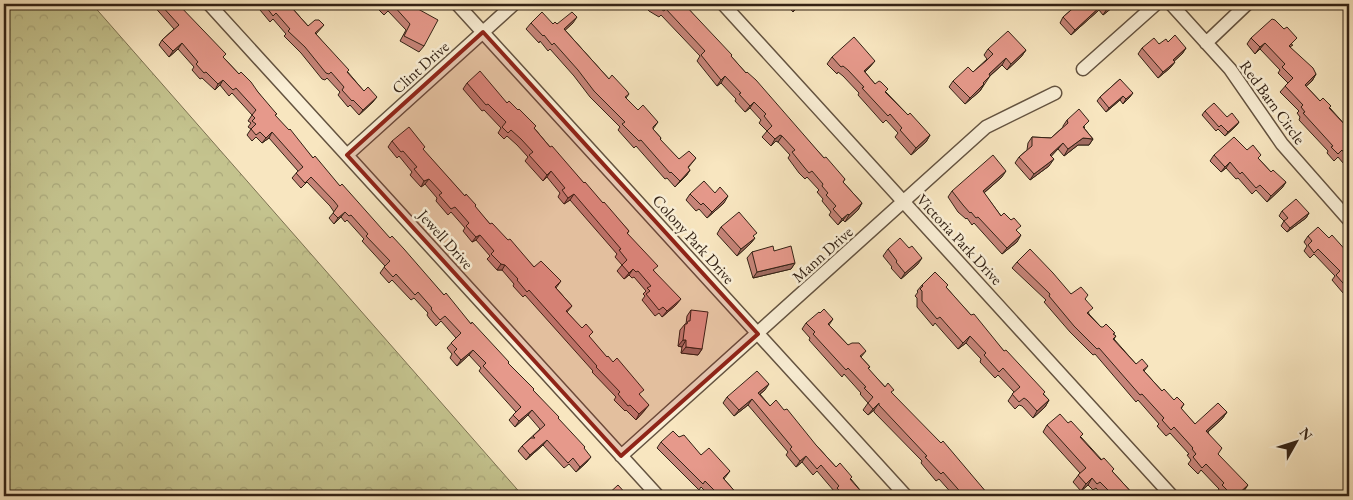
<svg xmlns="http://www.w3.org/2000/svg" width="1353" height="500" viewBox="0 0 1353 500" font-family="'EB Garamond',serif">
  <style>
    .forest { fill: url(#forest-crowns); stroke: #7c7252 }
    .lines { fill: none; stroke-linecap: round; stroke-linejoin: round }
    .minor-casing { stroke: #645340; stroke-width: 15 }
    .minor { stroke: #faefd6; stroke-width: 12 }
    .wall { fill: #c68478; stroke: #332215 }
    .shaded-wall { fill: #a16b61; stroke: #332215 }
    .building { fill: #e6998b; stroke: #332215 }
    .marked { fill: #8f2418; fill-opacity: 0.2; stroke: #8f2418; stroke-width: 4; stroke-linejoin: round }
    .labels { text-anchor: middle; stroke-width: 5; stroke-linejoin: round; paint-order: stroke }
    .street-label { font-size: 16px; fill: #332215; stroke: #faefd6 }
  </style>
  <defs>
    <pattern id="forest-crowns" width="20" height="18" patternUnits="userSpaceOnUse" patternTransform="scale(1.25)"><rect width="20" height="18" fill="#c4c38e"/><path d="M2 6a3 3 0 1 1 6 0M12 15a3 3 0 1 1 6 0" fill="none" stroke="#a9a77a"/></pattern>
  </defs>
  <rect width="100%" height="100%" fill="#f8e6c0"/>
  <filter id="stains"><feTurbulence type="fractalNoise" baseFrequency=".004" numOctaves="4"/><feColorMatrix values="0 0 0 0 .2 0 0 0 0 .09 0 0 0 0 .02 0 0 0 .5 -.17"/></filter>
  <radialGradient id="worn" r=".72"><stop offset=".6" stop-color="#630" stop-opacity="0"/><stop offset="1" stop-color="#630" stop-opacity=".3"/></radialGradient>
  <path class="forest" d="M4 4H92L523 496H4Z"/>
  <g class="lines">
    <defs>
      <path id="minor" d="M209 4 658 496
        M457 4 906 496
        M723 4 1172 496
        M1171 4 1230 69 1282 144 1349 220
        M1206 43 1247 4
        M1083 69 1156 4
        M347 155 514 4
        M621 456 986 127 1055 93"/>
    </defs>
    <use href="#minor" class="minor-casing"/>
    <use href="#minor" class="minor"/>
  </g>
  <path class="wall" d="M152 4H178L223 57 239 74 258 92 275 116 313 158 444 295 471 324 533 390 584 449 587 462 576 472 569 464 564 468 543 445 526 460 518 451 522 446 540 429 528 415 515 427 509 420 516 412 479 371 481 368 469 355 457 366 450 358 452 354 447 348 456 338 441 321 436 326 429 318 427 315 428 313 414 298 411 300 392 280 389 283 380 273 385 266 362 241 364 239 347 220 345 222 341 217 334 224 329 218 334 212 330 206 307 182 301 188 292 178 298 171 269 138 262 143 256 137 252 141 247 135 251 129 248 127 251 123 248 121 252 115 232 93 229 96 220 85 215 90 202 78 200 79 192 70 194 67 178 49 169 57 159 45 162 40 174 29Z
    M255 4H292L293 9 308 26 324 25 316 34 373 102 359 115 350 105 348 107 338 95 340 92 327 78 325 80 322 79 301 53 284 36 286 34 273 19 270 22Z
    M376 4H411L410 5 424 46 419 52 400 41 406 30 388 11 384 15 375 6Z
    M642 4H684L746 73 824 158 845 179 843 182 862 203 858 210 845 222 843 220 838 225 829 215 831 212 822 201 823 199 817 192 819 190 807 177 805 179 799 173 788 158 790 155 778 142 776 141 771 146 762 137 767 131 759 123 761 120 750 108 745 112 735 101 736 99 721 83 717 86 697 61 700 56 661 15 659 17 649 11Z
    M786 4H801L793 12Z
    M1078 4H1114L1113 7 1103 15 1099 10 1071 35 1060 23 1063 17Z
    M531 23 557 24 573 23 565 30 609 79 629 94 626 98 638 110 658 122 653 129 661 138 660 140 679 159 696 158 688 168 690 170 686 176 675 187 667 178 665 179 636 146 634 148 618 130 620 127 590 97 574 76 550 49 548 51 540 41 539 43 526 29Z
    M1251 38 1293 45 1290 47 1316 74 1312 81 1306 86 1320 101 1330 108 1347 127 1345 129 1347 137 1349 140V170L1338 157 1334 161 1327 153 1328 151 1299 120 1300 117 1297 113 1299 111 1280 92 1288 83 1278 73 1280 70 1260 49 1255 54 1247 44Z
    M1168 42 1186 48 1182 54 1174 61 1175 62 1170 68 1158 78 1138 54 1142 48Z
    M988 49 1026 50 1021 57 1007 70 1002 65 990 76 980 91 965 104 949 87 953 81 973 72 987 59 984 55Z
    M832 57 870 67 865 72 875 84 886 92 908 115 930 135 926 142 911 155 895 137 898 133 886 120 883 123 858 95 859 93 843 76 838 72 837 74 827 64Z
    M1120 79 1130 97 1123 104 1120 100 1106 112 1097 101 1100 97Z
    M467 83 507 103 535 129 550 147 629 231 627 234 654 271 676 305 662 317 659 313 655 316 642 300 645 296 643 294 646 291 634 277 632 278 629 275 624 279 617 271 622 265 615 257 617 254 570 200 564 204 558 197 560 193 547 177 543 181 525 161 528 157 517 145 507 136 504 139 498 133 501 128 484 110 482 111 463 89Z
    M1205 111 1227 117 1239 122 1236 126 1225 136 1218 129 1216 131 1202 115Z
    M1067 120 1085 127 1084 128 1093 139 1089 145H1078L1064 156 1058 149 1051 156 1049 166 1030 180 1015 163 1019 157 1027 150 1028 143 1032 137 1051 138 1063 127V126Z
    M392 141 423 150 490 224 508 240 534 267 561 281 556 288 572 306 567 312 640 395 645 410 636 420 626 410 625 411 614 400 616 397 592 372 593 371 525 295 523 297 513 286 514 284 502 270H497L487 259 490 256 476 240 472 242 463 231 465 228 451 212 448 215 436 201 437 198 425 184 421 187 410 175 412 172 399 156 397 158 388 147Z
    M1247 150 1259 159 1271 172 1286 182 1282 188 1267 202 1256 190 1252 194 1238 178 1236 179 1226 168 1221 172 1210 161 1214 155Z
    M1349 171V178L1347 175Z
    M1002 177 984 193 1001 216 1017 231V242L1002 254 974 223 972 225 967 218 966 219 958 212 948 197 952 191Z
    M690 194 724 203 707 218 699 209 696 211 686 200Z
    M1282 211 1309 213 1306 218 1287 232 1281 226 1284 221 1279 216Z
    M721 227 754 237 755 238 750 244 737 256 717 234Z
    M1308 236 1329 238 1349 254V300L1332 280 1335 276 1314 254 1310 258 1304 251 1307 246 1304 242Z
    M888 249 918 264 901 279 891 268 892 267 883 256Z
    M774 251 795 263 791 269 753 278 747 258 752 252Z
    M1017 262 1071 294 1085 299 1089 314 1101 327 1113 334 1116 336 1114 339 1136 364 1148 366 1144 371 1162 391 1174 400 1184 404 1181 409 1195 424 1227 412 1222 419 1208 432 1218 454 1244 491 1239 496H1223L1218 491 1219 489 1201 470 1198 474 1188 464 1191 460 1187 455 1189 454 1170 433 1166 436 1157 426 1159 424 1138 400 1136 402 1095 354 1093 355 1070 332 1044 302 1046 300 1012 268Z
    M922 285 946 287 958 301 1049 400 1045 407 1033 418 1022 406 1019 405 1015 409 1008 401 1014 392 998 375 995 378 980 362 981 359 966 343 958 349 935 323 933 326 917 307V298L915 296 918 292 917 291Z
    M691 310 702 349 698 355 681 353 682 347 678 346 680 330 685 324H686L687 316Z
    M833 319 829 325 848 345 866 351 861 357 870 367 868 369 987 493 996 496H954L939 479 936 481 921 463 922 461 874 412V410L868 415 863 410 868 403 860 394 861 393 844 374 842 377 809 340 810 338 802 329 806 323Z
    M765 390 760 394 770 406 816 445 836 467 851 479 865 496H835L833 493 834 491 817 471 813 475 802 462 796 467 786 455 788 452 748 405 734 416 723 403 727 397Z
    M1047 425 1081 437 1133 494 1140 496H1103L1096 488 1093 490 1088 485 1081 491 1073 482 1080 473 1043 432Z
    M679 437 701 455 730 471 724 479 739 496H710L701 487 699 490 657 448 661 442Z"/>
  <path class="shaded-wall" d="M799 4H801L793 12 797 5Z
    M1103 4 1099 10 1071 35 1075 30Z
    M1113 4H1114L1113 7 1103 15 1107 9Z
    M577 17 573 23 560 35 564 29Z
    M182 43 178 49 169 57 173 51Z
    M1265 43 1260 49 1255 54 1260 47Z
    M1186 48 1182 54 1169 66 1173 60Z
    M1026 50 1021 57 1007 70 1011 64Z
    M1006 58 1002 65 984 81 989 74Z
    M875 61 870 67 859 77 864 71Z
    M1175 62 1170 68 1158 78 1163 72Z
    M1316 74 1312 81 1301 91 1305 85Z
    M725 76 721 83 717 86 721 80Z
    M223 80 220 85 215 90 218 84Z
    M984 84 980 91 965 104 970 98Z
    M1133 93 1130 97 1123 104 1126 99Z
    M1123 96 1120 100 1106 112 1109 108Z
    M377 97 373 102 359 115 363 110Z
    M754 102 750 108 745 112 750 106Z
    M1239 122 1236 126 1225 136 1228 132Z
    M272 132 269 138 262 143 266 138Z
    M780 135 782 136 778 142 776 141 771 146 775 139Z
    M930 135 926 142 911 155 916 148Z
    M1083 138 1093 139 1089 145H1078L1064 156 1068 149Z
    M1063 143 1058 149 1046 162 1050 155Z
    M1054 159 1049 166 1030 180 1034 174Z
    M1230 162 1226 168 1221 172 1225 167Z
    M690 170 686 176 675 187 680 181Z
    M551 171 547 177 543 181 547 175Z
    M1006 171 1002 177 978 198 983 191Z
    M429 179 425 184 421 187 424 181Z
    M1286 182 1282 188 1267 202 1271 196Z
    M574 194 570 200 564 204 568 198Z
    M728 196 724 203 707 218 712 212Z
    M862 203 858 210 845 222 849 215Z
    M345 212 341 217 334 224 338 218Z
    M1309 213 1306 218 1287 232 1290 228Z
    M848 214 843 220 838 225 842 219Z
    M480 235 476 240 472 242 476 237Z
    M1021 235 1017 242 1002 254 1007 248Z
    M755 238 750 244 737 256 741 249Z
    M922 258 918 264 901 279 905 273Z
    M795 263 791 269 753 278 757 272Z
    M501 264 505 265 502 270H497Z
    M633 269 629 275 624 279 629 273Z
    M681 299 676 305 662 317 667 311Z
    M970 336 966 343 958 349 963 343Z
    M683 340H686L682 347 678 346Z
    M686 347 702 349 698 355 681 353Z
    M473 350 469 355 457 366 461 360Z
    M769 384 765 390 754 399 758 393Z
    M752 399 748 405 734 416 739 410Z
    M1049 400 1045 407 1033 418 1037 411Z
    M879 403 874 410 868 415 873 409Z
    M649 405 645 410 636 420 639 414Z
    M532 410 528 415 515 427 519 421Z
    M1227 412 1222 419 1202 437 1206 431Z
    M547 440 543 445 526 460 530 455Z
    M806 456 802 462 796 467 800 461Z
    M591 457 587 462 576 472 580 467Z
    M1092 478 1088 485 1081 491 1086 484Z
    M1248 485 1244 491 1239 496H1236Z"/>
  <path class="building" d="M160 4H178L226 54 223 57 239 74 241 72 251 82 258 92 275 112 277 114 275 115 289 130 290 129 313 158 315 156 340 186 342 184 390 238 392 236 404 249 444 295 446 293 471 324 472 322 509 362 508 363 534 389 533 390 559 417 558 418 585 447 584 448 591 457 580 467 573 458 568 463 547 440 530 455 522 446 531 438H535L533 436 545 425 532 410 519 421 513 415 521 407 483 366 486 363 473 350 461 360 454 352 457 349 451 343 461 333 445 316 440 320 433 312 431 309 432 308 418 292 415 295 396 274 393 277 384 267 390 261 366 236 368 234 351 215 349 216 345 212 338 218 333 213 338 206 334 201 311 177 305 183 296 173 303 167 272 132 266 138 260 132 256 135 251 129 256 124 252 121 255 118 252 115 256 110 236 88 233 90 223 80 218 84 206 72 204 73 196 64 198 62 182 43 173 51 162 40 179 25Z
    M264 4H292L294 7 292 8 308 26 315 20H319L324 25 315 33 349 70 347 72 364 91 368 87 377 97 363 110 353 100 352 101 342 90 344 87 331 72 329 74 326 73 305 47 288 31 290 29 276 13 273 16Z
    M382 4H409L438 20 424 46 404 36 410 24 393 5 388 9Z
    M652 4H684L732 55 731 56 746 73 747 72 756 80 824 158 826 157 845 179 843 182 862 203 849 215 848 214 842 219 833 209 836 206 826 195 828 193 822 186 823 184 812 171 809 173 804 167 792 152 795 150 782 136 780 135 775 139 767 131 772 126 764 116 766 114 754 102 750 106 739 94 741 93 725 76 721 80 701 55 705 51 666 9 664 11Z
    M1078 4H1113L1107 9 1103 4 1075 30 1063 17Z
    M542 12 553 24 555 22 557 24 572 12 577 17 564 29 609 79 612 75 627 91 629 94 625 97 638 110 643 105 658 122 653 127V129L661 138 660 139 679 159 689 151 696 158 688 167 690 170 680 181 671 172 670 173 641 140 639 141 622 124 625 122 594 91 578 70 554 43 552 45 544 35 543 36 531 23Z
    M1272 19 1275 20 1284 29 1287 27 1297 38 1289 46 1313 68 1316 74 1305 85 1320 101 1323 98 1331 106 1329 108 1347 127 1345 129 1349 133 1346 137 1349 140V159L1342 150 1338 154 1331 147 1333 146 1303 113 1305 112 1301 107 1303 105 1285 86 1293 78 1282 67 1285 64 1265 43 1260 47 1251 38Z
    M1008 31 1026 50 1011 64 1006 58 989 74 990 76 983 83 984 84 970 98 953 81 968 67 973 72 986 61 993 54 988 49Z
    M1175 35 1186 48 1173 60 1175 62 1163 72 1142 48 1154 38 1159 44 1166 39 1168 42Z
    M854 37 875 61 864 71 875 84 879 81 881 82 888 89 885 92 908 115 910 113 930 135 916 148 900 130 902 128 890 114 888 116 862 88 864 87 848 70 843 66 841 67 832 57Z
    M480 71 507 103 509 101 518 110 519 109 536 126 534 128 550 147 552 146 584 183 585 182 603 203 604 202 629 231 627 233 658 266 653 270 681 299 667 311 663 307 659 310 646 294 650 291 647 288 651 286 638 271 636 272 633 269 629 273 622 265 627 260 619 250 621 249 574 194 568 198 562 190 565 188 551 171 547 175 529 155 533 152 521 139 511 130 508 133 502 127 506 122 488 104 486 105 467 83Z
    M1120 79 1133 93 1126 99 1123 96 1109 108 1100 97Z
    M1214 103 1227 117 1232 113 1239 122 1228 132 1221 125 1219 127 1205 111Z
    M1079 109 1089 121 1083 127 1093 139 1083 138 1068 149 1063 143 1050 155 1054 159 1034 174 1019 157 1032 146V137L1051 138 1068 123 1067 120Z
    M409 127 425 147 423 149 465 196 466 194 476 205 475 206 490 224 492 223 508 240 510 239 534 267 541 261 561 281 555 287 572 306 566 311 582 328 586 324 593 332 589 336 607 357 608 356 613 362 617 358 644 390 639 394 649 405 639 414 630 405 628 406 618 394 620 392 596 367 597 366 529 290 527 292 517 280 518 279 505 265 501 264 491 254 494 251 480 235 476 237 466 226 469 223 455 207 451 209 439 195 442 193 429 179 424 181 414 169 417 167 403 151 401 152 392 141Z
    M1234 137 1247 150 1253 145 1261 155 1258 158 1271 172 1273 170 1286 182 1271 196 1260 185 1256 188 1242 172 1240 174 1230 162 1225 167 1214 155Z
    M993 155 1006 171 983 191 1001 216 1004 213 1011 220 1014 218 1021 226 1016 230 1021 235 1007 248 978 217 976 218 971 212 970 213 963 205 952 191Z
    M704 181 715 193 720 187 728 196 712 212 703 203 701 205 690 194Z
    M1296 199 1309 213 1290 228 1284 221 1288 218 1282 211Z
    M739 212 757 233 753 236 755 238 741 249 721 227Z
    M1318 227 1329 238 1332 235 1349 254V290L1336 275 1340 271 1318 249 1314 253 1308 245 1312 241 1308 236Z
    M900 238 909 248 912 246 922 258 905 273 896 262 897 261 888 249Z
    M773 246 774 251 791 246 795 263 757 272 752 252Z
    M1030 249 1053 273 1071 294 1081 287 1088 295 1085 299 1093 308 1087 313 1101 327H1103L1106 324 1115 333 1113 334 1116 336 1113 339 1136 364 1142 359 1148 366 1143 370 1162 391 1164 389 1174 400 1177 397 1184 404 1181 408 1195 424 1218 403 1227 412 1206 431 1222 448 1218 454 1248 485 1236 496H1233L1222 485 1224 483 1206 464 1202 468 1193 457 1196 454 1192 449 1193 448 1174 427 1171 430 1162 420 1164 418 1142 394 1140 395 1099 348 1097 349 1074 326 1049 296 1050 294 1017 262Z
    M935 272 948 285 946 287 971 315 974 314 1004 351 1006 350 1045 392 1043 394 1049 400 1037 411 1027 400 1024 398 1019 402 1012 394 1020 387 1003 368 999 372 984 355 986 353 970 336 963 343 940 317 937 319 922 301V291L920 289 923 286 922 285Z
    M824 309 833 319 828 324 848 345 852 343H859L866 351 860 356 870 367 868 368 885 387 888 383 894 390 891 392 941 443 943 441 987 493 990 490 996 496H964L943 472 941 474 925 457 927 456 879 405V403L873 409 868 403 873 397 864 388 866 387 848 368 846 370 813 334 815 332 806 323 819 312 820 313Z
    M691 310 708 312 702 349 686 347V340H683L685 324H687L688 321H690Z
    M757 371 769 384 758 393 770 406 776 400 784 410 787 409 816 445 836 467 840 463 852 477 850 479 865 496H844L837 488 839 486 821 465 817 469 806 456 800 461 790 449 792 447 752 399 739 410 727 397Z
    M1060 414 1068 423 1071 421 1083 434 1080 437 1101 460 1104 458 1114 469 1112 471 1133 494 1135 491 1140 496H1114L1100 482 1097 484 1092 478 1086 484 1078 475 1086 468 1047 425Z
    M673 431 679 437 684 435 701 455 709 448 730 471 723 478 739 496H720L705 481 703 484 661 442Z
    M618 485 628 496H606Z"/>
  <path class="marked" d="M483 32 758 334 621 456 347 155Z"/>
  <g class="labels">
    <g class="street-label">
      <text transform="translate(420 67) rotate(-42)" y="6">Clint Drive</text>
      <text transform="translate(1273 102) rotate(54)" y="6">Red Barn Circle</text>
      <text transform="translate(446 239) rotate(48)" y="6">Jewell Drive</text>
      <text transform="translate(694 239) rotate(48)" y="6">Colony Park Drive</text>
      <text transform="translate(960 239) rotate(47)" y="6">Victoria Park Drive</text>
      <text transform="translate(822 254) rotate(-42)" y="6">Mann Drive</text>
    </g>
  </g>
  <rect width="1353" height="500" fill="none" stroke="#f8e6c0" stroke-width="20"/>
  <rect x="5" y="5" width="1343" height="490" fill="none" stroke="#332215" stroke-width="2.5"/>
  <rect x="10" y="10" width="1333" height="480" fill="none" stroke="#332215"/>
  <g transform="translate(1296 442) rotate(51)" stroke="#faefd6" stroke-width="4" paint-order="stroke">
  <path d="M0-4L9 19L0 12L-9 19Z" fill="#332215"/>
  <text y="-8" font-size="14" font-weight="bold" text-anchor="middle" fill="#332215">N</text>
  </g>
  <rect width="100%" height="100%" filter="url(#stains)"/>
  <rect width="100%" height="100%" fill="url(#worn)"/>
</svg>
